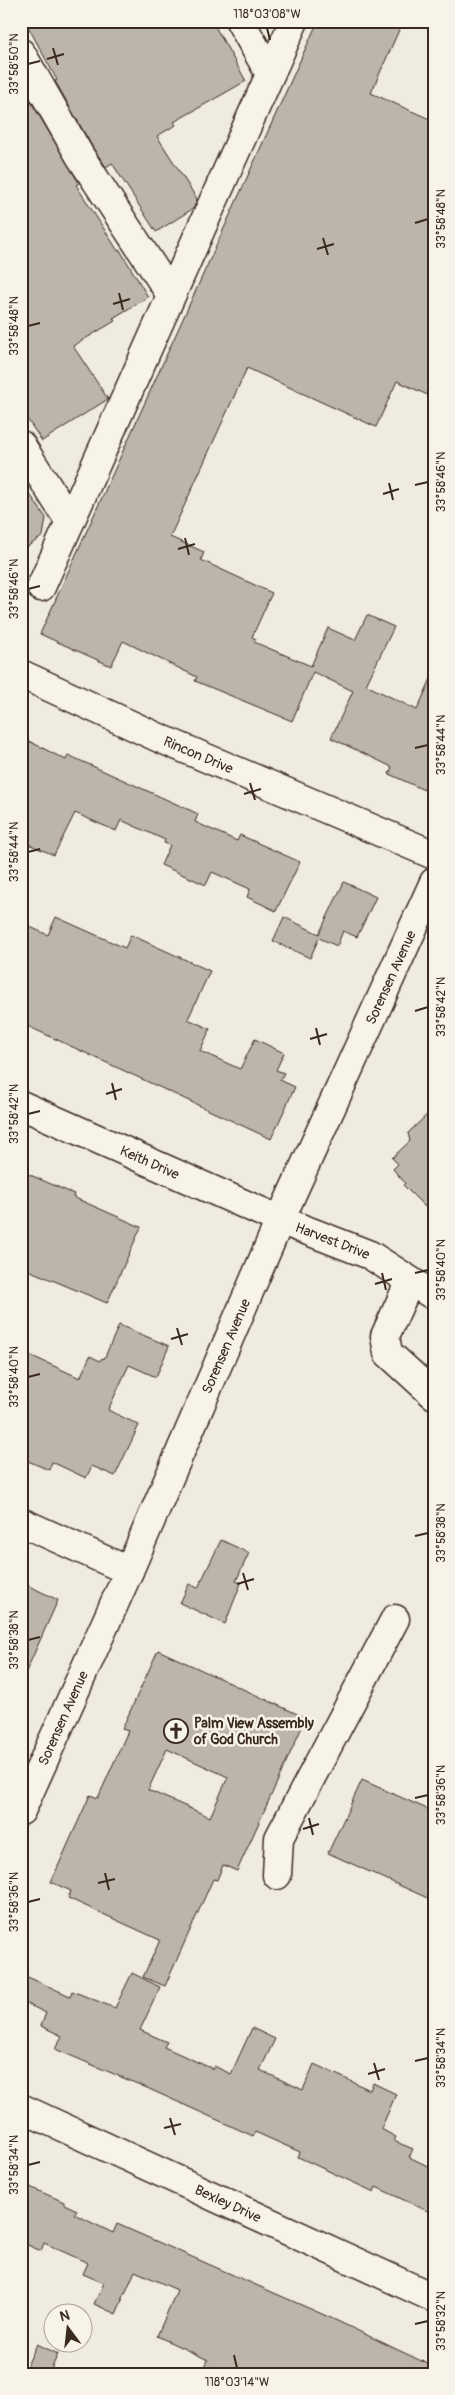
<svg xmlns="http://www.w3.org/2000/svg" width="455" height="2395" viewBox="0 0 455 2395" font-family="Pangolin,sans-serif">
  <style>
    .building { fill: #bdb5aa; stroke: #3b2a1e; fill-rule: evenodd }
    .lines { fill: none; stroke-linecap: round; stroke-linejoin: round }
    .minor-casing { stroke: #3b2a1e; stroke-width: 31 }
    .minor { stroke: #f7f3e8; stroke-width: 28 }
    .ticks { fill: none; stroke: #3b2a1e; stroke-width: 2 }
    .labels { text-anchor: middle; stroke-width: 5; stroke-linejoin: round; paint-order: stroke }
    .street-label { font-size: 14px; fill: #3b2a1e; stroke: #f7f3e8 }
    .poi-label { font-size: 14px; font-weight: bold; fill: #3b2a1e; stroke: #f7f3e8; text-anchor: start }
    .neatline { fill: none; stroke: #3b2a1e; stroke-width: 2 }
    .ticks-label { font-size: 12px; text-anchor: middle; fill: #3b2a1e }
  </style>
  <rect width="100%" height="100%" fill="#efebe0"/>
  <filter id="ink" filterUnits="userSpaceOnUse"><feTurbulence type="fractalNoise" baseFrequency=".02" numOctaves="2"/><feDisplacementMap in="SourceGraphic" scale="10" xChannelSelector="R" yChannelSelector="G"/><feConvolveMatrix kernelMatrix="1 2 1 2 8 2 1 2 1" color-interpolation-filters="sRGB"/></filter>
  <g filter="url(#ink)">
    <path class="building" d="M25 21H212L246 81 174 122 176 125 157 136 197 199 194 208 156 232 112 163 106 167 93 148 55 81 57 80Z
      M318 21H403L371 93 434 121V398L397 381 376 427 247 368 170 537 204 552 201 560 272 593 252 637 256 639 254 642 311 666 328 628 355 640 367 615 394 627 366 685 417 710 434 672V768L424 790 389 774 392 767 331 738 353 691 313 672 292 721 195 681 197 677 123 641 111 666 40 634Z
      M27 95 79 183 76 185 118 251 120 250 148 297 113 318 115 321 73 346 108 399 42 441 21 410V98Z
      M21 481 46 518 43 536 21 551Z
      M21 737 66 760 68 755 194 812 198 814 195 822 237 841 240 835 300 862 276 911 247 897 250 889 212 872 206 885 161 865 170 845 164 843 165 840 121 820 116 831 75 813 54 855 21 841Z
      M344 882 376 897 357 937 343 931 337 946 319 938 310 958 273 941 284 917 319 934Z
      M56 917 125 948 131 935 210 971 188 1019 210 1029 200 1051 240 1069 255 1039 284 1053 276 1070 284 1073 280 1080 295 1087 271 1139 21 1023V923L48 935Z
      M434 1108V1216L403 1185 405 1183 393 1169 398 1164 392 1158 410 1141 408 1133Z
      M21 1171 74 1194 73 1197 141 1227 107 1303 21 1267Z
      M119 1325 169 1346 156 1377 129 1365 108 1410 139 1425 115 1476 92 1466 86 1478 52 1462 49 1470 21 1458V1351L80 1378 90 1356 100 1361 102 1358 104 1359Z
      M221 1540 249 1553 236 1581 241 1583 225 1624 180 1603 189 1584 198 1588Z
      M21 1582 58 1600 21 1683Z
      M158 1650 306 1718 237 1871 223 1865 217 1880 213 1879 165 1986 143 1977 160 1940 68 1898 71 1891 51 1882 90 1795 98 1798 128 1731 122 1729ZM167 1749 228 1777 210 1817 148 1790Z
      M362 1780 434 1812V1901L328 1853Z
      M132 1973 160 1987 140 2030 167 2042 164 2047 213 2069 214 2066 231 2074 252 2028 275 2039 260 2070 303 2090 314 2064 370 2090 373 2083 396 2094 381 2129 396 2137 394 2141 413 2149 409 2157 434 2169V2214L376 2187 374 2192 298 2157 300 2152 255 2132 253 2136 147 2088 55 2049 62 2036 41 2026 46 2013 21 2001V1974L70 1996 72 1991 115 2008Z
      M21 2183 64 2202V2204L77 2210 74 2214 113 2233 117 2224 331 2318 434 2367V2374H202L208 2360 157 2336 177 2290 135 2271 116 2314 94 2304 104 2283 83 2274 88 2263 44 2243 41 2251 21 2242Z
      M37 2344 58 2354 49 2374H23Z"/>
    <g class="lines">
      <defs>
        <g id="minor">
          <path d="M240 21 270 74"/>
          <path d="M21 53 80 156 171 295"/>
          <path d="M21 445 70 522"/>
          <path d="M41 587 294 21"/>
          <path id="s1" d="M21 674 157 737 434 855"/>
          <path id="s2" d="M21 1105 280 1220 370 1255 434 1296"/>
          <path d="M410 1281 385 1336 388 1353 434 1395"/>
          <path d="M21 1522 129 1571"/>
          <path id="s3" d="M21 1811 129 1571 280 1220 434 882"/>
          <path d="M277 1875 279 1838 395 1619"/>
          <path id="s4" d="M21 2108 434 2298"/>
        </g>
      </defs>
      <use href="#minor" class="minor-casing"/>
      <use href="#minor" class="minor"/>
    </g>
  </g>
  <path class="ticks" d="M267 28 270 40M53 48 58 65M47 59 64 54M28 64 40 61M415 223 428 219M323 238 328 255M317 249 334 244M119 293 123 310M113 304 130 299M28 326 40 323M389 483 393 500M415 485 428 482M383 494 399 489M185 538 189 555M178 549 195 544M28 589 40 586M415 748 428 745M250 783 255 800M244 794 261 789M28 852 40 849M415 1011 428 1007M316 1028 320 1045M310 1039 327 1034M112 1083 116 1100M106 1094 122 1089M28 1114 40 1111M382 1273 386 1290M415 1273 428 1270M375 1284 392 1279M177 1328 182 1345M171 1339 188 1334M28 1377 40 1374M415 1536 428 1533M243 1573 248 1590M237 1584 254 1579M28 1640 40 1637M415 1798 428 1795M309 1818 313 1835M303 1829 319 1824M105 1873 109 1890M98 1883 115 1879M28 1902 40 1899M415 2061 428 2058M374 2063 379 2080M368 2074 385 2069M170 2118 175 2135M164 2128 181 2124M28 2165 40 2162M415 2324 428 2321M234 2355 237 2368"/>
  <defs>
    <symbol id="church-ring" viewBox="-11 -11 22 22"><circle r="9.5" fill="#f7f3e8" stroke="#3b2a1e" stroke-width="1.5"/><path d="M-1.2-6h2.4v3.5h3.3v2.4h-3.3V6h-2.4V-.1h-3.3v-2.4h3.3Z" fill="#3b2a1e"/></symbol>
  </defs>
  <g fill-rule="evenodd">
    <use href="#church-ring" x="162" y="1717" width="28" height="28"/>
  </g>
  <g class="labels">
    <g class="street-label">
      <text dy="5" stroke="none"><textPath href="#s1" startOffset="195">Rincon Drive</textPath></text>
      <text dy="5" stroke="none"><textPath href="#s3" startOffset="912">Sorensen Avenue</textPath></text>
      <text dy="5" stroke="none"><textPath href="#s2" startOffset="141">Keith Drive</textPath></text>
      <text dy="5" stroke="none"><textPath href="#s2" startOffset="340">Harvest Drive</textPath></text>
      <text dy="5" stroke="none"><textPath href="#s3" startOffset="508">Sorensen Avenue</textPath></text>
      <text dy="5" stroke="none"><textPath href="#s3" startOffset="102">Sorensen Avenue</textPath></text>
      <text dy="5" stroke="none"><textPath href="#s4" startOffset="228">Bexley Drive</textPath></text>
    </g>
    <g class="poi-label">
      <text x="194" y="1728">Palm View Assembly<tspan x="194" dy="16">of God Church</tspan></text>
    </g>
  </g>
  <rect width="455" height="2395" fill="none" stroke="#f7f3e8" stroke-width="55"/>
  <g transform="translate(68 2328) rotate(345)"><circle r="24" fill="#f7f3e8" stroke="#aca397"/>
  <path d="M0-4L9 19L0 12L-9 19Z" fill="#3b2a1e"/>
  <text y="-8" font-size="14" font-weight="bold" text-anchor="middle" fill="#3b2a1e">N</text>
  </g>
  <rect x="28" y="28" width="400" height="2340" class="neatline"/>
  <g class="ticks-label">
    <text x="267" y="18">118°03'08"W</text>
    <text transform="translate(14 64) rotate(-90)" y="4">33°58'50"N</text>
    <text transform="translate(441 219) rotate(-90)" y="4">33°58'48"N</text>
    <text transform="translate(14 326) rotate(-90)" y="4">33°58'48"N</text>
    <text transform="translate(441 482) rotate(-90)" y="4">33°58'46"N</text>
    <text transform="translate(14 589) rotate(-90)" y="4">33°58'46"N</text>
    <text transform="translate(441 745) rotate(-90)" y="4">33°58'44"N</text>
    <text transform="translate(14 852) rotate(-90)" y="4">33°58'44"N</text>
    <text transform="translate(441 1007) rotate(-90)" y="4">33°58'42"N</text>
    <text transform="translate(14 1114) rotate(-90)" y="4">33°58'42"N</text>
    <text transform="translate(441 1270) rotate(-90)" y="4">33°58'40"N</text>
    <text transform="translate(14 1377) rotate(-90)" y="4">33°58'40"N</text>
    <text transform="translate(441 1533) rotate(-90)" y="4">33°58'38"N</text>
    <text transform="translate(14 1640) rotate(-90)" y="4">33°58'38"N</text>
    <text transform="translate(441 1795) rotate(-90)" y="4">33°58'36"N</text>
    <text transform="translate(14 1902) rotate(-90)" y="4">33°58'36"N</text>
    <text transform="translate(441 2058) rotate(-90)" y="4">33°58'34"N</text>
    <text transform="translate(14 2165) rotate(-90)" y="4">33°58'34"N</text>
    <text transform="translate(441 2321) rotate(-90)" y="4">33°58'32"N</text>
    <text x="237" y="2386">118°03'14"W</text>
  </g>
</svg>
